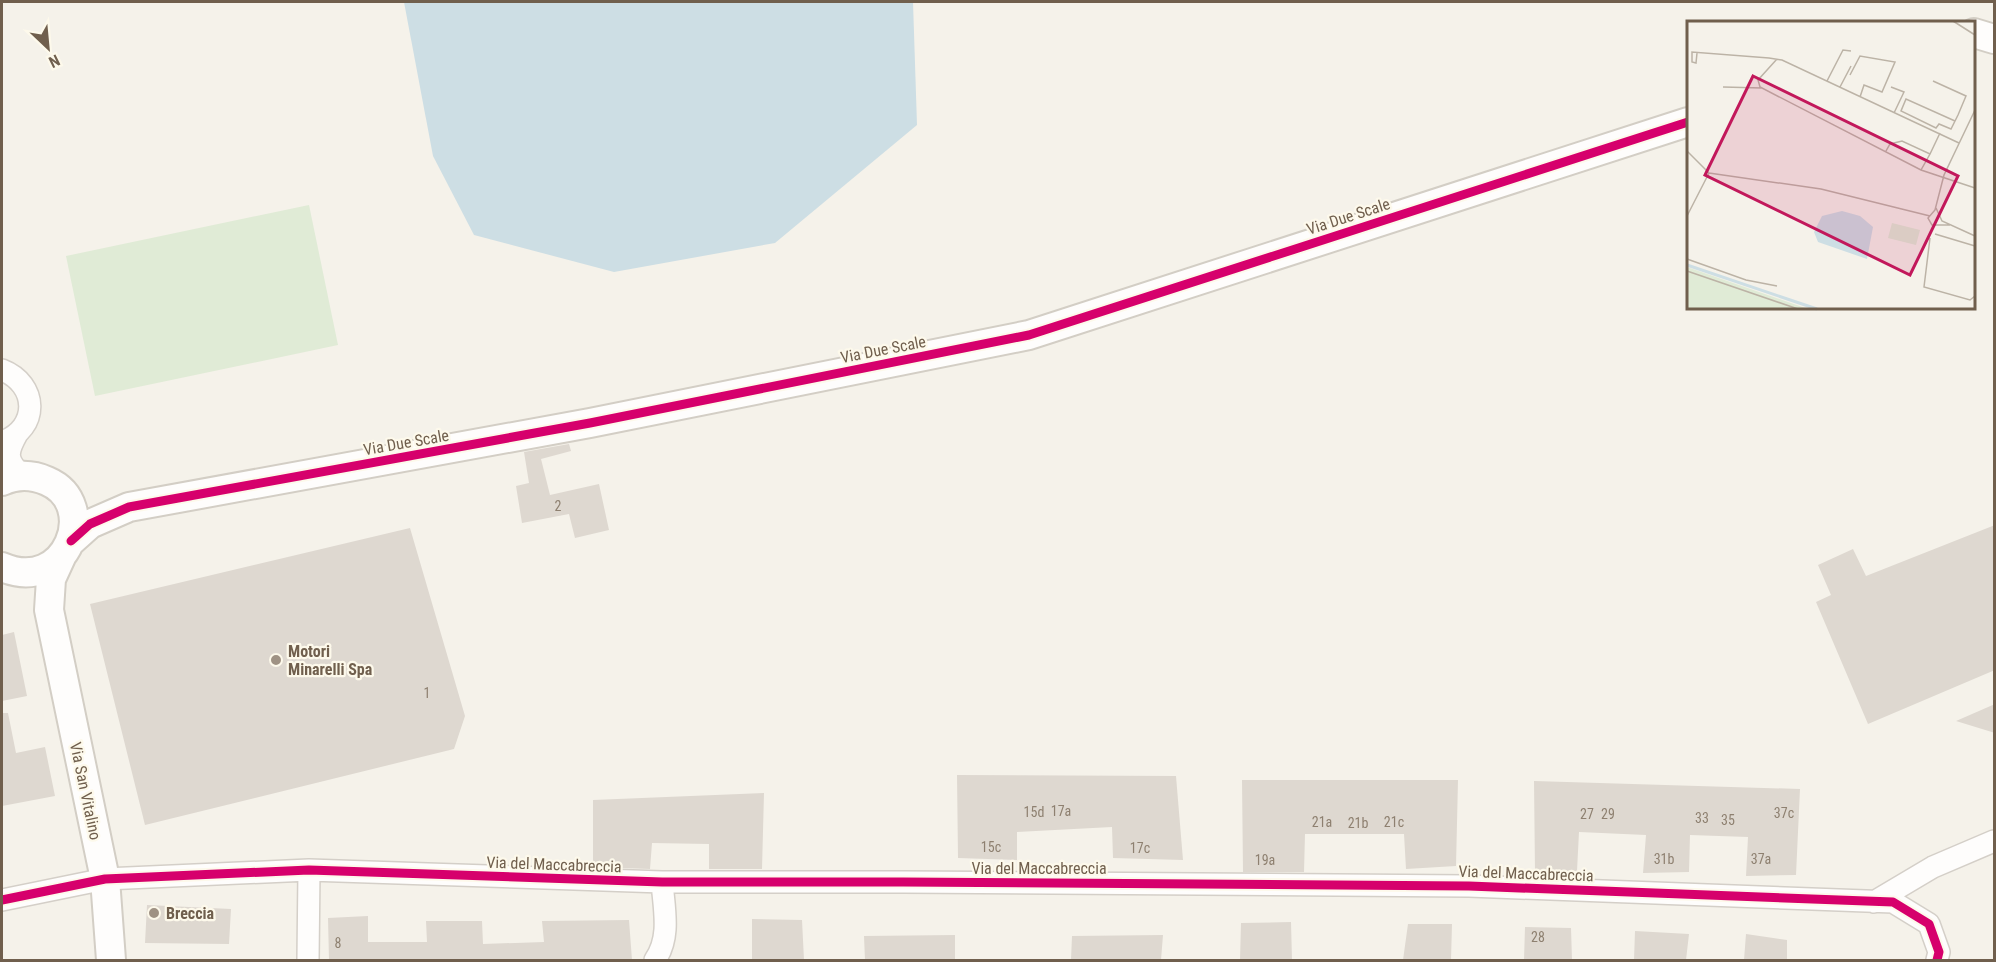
<svg xmlns="http://www.w3.org/2000/svg" width="1996" height="962" viewBox="0 0 1996 962" font-family="'Roboto Condensed',sans-serif">
  <style>
    .green { fill: #e0ebd6 }
    .water { fill: #cddee4 }
    .building { fill: #ded8d0 }
    .lines { fill: none; stroke-linecap: round; stroke-linejoin: round }
    .street-casing { stroke: #d4cfc8; stroke-width: 24 }
    .secondary-casing { stroke: #d3cec5; stroke-width: 32 }
    .street { stroke: #fefdfc; stroke-width: 21 }
    .secondary { stroke: #fefdfc; stroke-width: 28 }
    .cycleway-casing { stroke: #fdf9eb; stroke-width: 13 }
    .cycleway { stroke: #d6006c; stroke-width: 9 }
    .poi-dot { fill: #9f9284; stroke: #fdf9eb; stroke-width: 2 }
    .labels { text-anchor: middle; stroke-width: 4.5; stroke-linejoin: round; paint-order: stroke }
    .number-label { font-size: 14px; fill: #8e8070 }
    .street-label { font-size: 16px; fill: #705f4d; stroke: #fdf9eb }
    .poi-label { font-size: 16px; font-weight: bold; fill: #705f4d; stroke: #fdf9eb; text-anchor: start }
    .inset-river { fill: none; stroke: #cddee4; stroke-width: 3 }
    .inset-road { fill: none; stroke: #bcb3a6; stroke-width: 1.5 }
    .view { fill: #c2185b; fill-opacity: 0.15; stroke: #c2185b; stroke-width: 3 }
    .inset-edge { fill: none; stroke: #705f4d; stroke-width: 3 }
  </style>
  <rect width="100%" height="100%" fill="#f5f2ea"/>
  <path class="green" d="M309 205 338 345 95 396 66 256Z"/>
  <path class="water" d="M404 2H913L917 125 775 243 614 272 474 235 433 156Z"/>
  <path class="building" d="M569 444 571 451 541 459 550 495 599 484 609 530 575 538 569 514 522 523 516 486 529 483 524 452Z
    M1995 525V670L1868 724 1816 602 1831 595 1818 565 1853 549 1866 576Z
    M410 528 465 716 454 749 145 825 90 604Z
    M14 632 27 696 2 701V635Z
    M1995 704V733L1956 721Z
    M2 713H8L16 753 45 747 55 796 2 806Z
    M957 775 1176 776 1183 860 1113 858 1112 827 1017 832V860L958 858Z
    M1242 780H1458L1456 866 1406 869 1404 834H1305L1304 872H1243Z
    M1534 781 1800 789 1796 875 1746 876 1748 837 1690 835 1689 872 1643 873 1646 835 1579 832 1577 871 1535 872Z
    M764 793 762 869H709V844L652 843 650 869 593 867V800Z
    M147 905 231 909 229 944 145 943Z
    M368 916V942H427L426 921H482L483 944 544 942 542 921 629 920 632 960H329L328 918Z
    M752 919 802 920 804 960H752Z
    M1291 922 1292 960H1240L1241 923Z
    M1408 924H1452L1451 960H1403Z
    M1525 927 1571 928 1572 960H1524Z
    M1635 931 1689 934 1686 960H1634Z
    M1746 934 1787 940V960H1744Z
    M955 935V960H865L864 936Z
    M1163 935 1161 960H1071L1072 936Z"/>
  <g class="lines">
    <defs>
      <path id="street" d="M2 370C38 384 40 428 2 442
        M17 434C7 452 5 460 22 475
        M2 900 105 879 309 870 662 882H903L1469 886 1893 902 1929 924 1939 952 1937 960
        M1874 902 1933 867 1994 841
        M308 960 309 870
        M655 960C671 937 664 909 662 882"/>
      <path id="secondary" d="M1974 33 1994 39
        M2 481C17 474 31 474 47 481 101 504 67 595 2 567
        M71 541 90 524 129 507 590 423 1029 335 1688 122
        M62 555 51 579 49 610 105 879 111 960"/>
    </defs>
    <use href="#street" class="street-casing"/>
    <use href="#secondary" class="secondary-casing"/>
    <use href="#street" class="street"/>
    <use href="#secondary" class="secondary"/>
    <defs>
      <path id="cycleway" d="M71 541 90 524 129 507 590 423 1029 335 1688 122
        M2 900 105 879 309 870 662 882H903L1469 886 1893 902 1929 924 1939 952 1937 960"/>
    </defs>
    <use href="#cycleway" class="cycleway-casing"/>
    <use href="#cycleway" class="cycleway"/>
  </g>
  <g class="poi-dot">
    <circle cx="276" cy="660" r="6"/>
    <circle cx="154" cy="913" r="6"/>
  </g>
  <g class="labels">
    <g class="number-label">
      <text x="558" y="511">2</text>
      <text x="427" y="698">1</text>
      <text x="1061" y="816">17a</text>
      <text x="1034" y="817">15d</text>
      <text x="1784" y="818">37c</text>
      <text x="1587" y="819">27</text>
      <text x="1608" y="819">29</text>
      <text x="1702" y="823">33</text>
      <text x="1728" y="825">35</text>
      <text x="1322" y="827">21a</text>
      <text x="1394" y="827">21c</text>
      <text x="1358" y="828">21b</text>
      <text x="991" y="852">15c</text>
      <text x="1140" y="853">17c</text>
      <text x="1664" y="864">31b</text>
      <text x="1761" y="864">37a</text>
      <text x="1265" y="865">19a</text>
      <text x="1538" y="942">28</text>
      <text x="338" y="948">8</text>
    </g>
    <g class="street-label">
      <text transform="translate(1348 216) rotate(-18)" y="6">Via Due Scale</text>
      <text transform="translate(883 349) rotate(-11)" y="6">Via Due Scale</text>
      <text transform="translate(406 442) rotate(-10)" y="6">Via Due Scale</text>
      <text transform="translate(86 791) rotate(78)" y="6">Via San Vitalino</text>
      <text transform="translate(554 864) rotate(2)" y="6">Via del Maccabreccia</text>
      <text x="1039" y="874">Via del Maccabreccia</text>
      <text transform="translate(1526 873) rotate(2)" y="6">Via del Maccabreccia</text>
    </g>
    <g class="poi-label">
      <text x="288" y="657">Motori<tspan x="288" dy="18">Minarelli Spa</tspan></text>
      <text x="166" y="919">Breccia</text>
    </g>
  </g>
  <g transform="translate(1687 21)">
    <rect width="288" height="288" fill="#f5f2ea"/>
    <path d="M205 202 233 209 229 224 201 217ZM0 246 121 288H0Z" fill="#e0ebd6"/>
    <path d="M155 190 173 195 186 206 180 238 131 221 127 211 135 195Z" fill="#cddee4"/>
    <path class="inset-river" d="M0 244 130 288"/>
    <path class="inset-road" d="M266 0 288 14M10 32 9 42 5 41V31L82 37 95 39 272 122M90 38 71 59 73 66 234 149 288 167M163 54 173 35 208 41 195 71 177 64 173 76M140 60 156 29 164 30M246 60 279 75 271 94 264 108 252 103 249 107 214 90 219 78 268 100M36 66 75 67M153 66 164 45M204 66 217 71 207 92M0 130 22 152M199 130 203 123 215 120 243 133 253 112M234 149 243 133M22 152 134 168 243 195M249 187 255 200 288 215M0 195 22 152M263 204H245L241 197 248 189 257 154 288 89M248 213 288 225M243 217 237 266 283 279 288 275M0 238 59 259 90 265M0 250 111 288"/>
    <path class="view" d="M66 55 271 155 223 254 18 154Z"/>
    <rect width="288" height="288" class="inset-edge"/>
  </g>
  <rect width="1996" height="962" fill="none" stroke="#705f4d" stroke-width="6"/>
  <g transform="translate(48 48) rotate(154)" stroke="#fdf9eb" stroke-width="4.5" paint-order="stroke">
  <path d="M0-4.5L10 22L0 15L-10 22Z" fill="#705f4d"/>
  <text y="-9" font-size="16" font-weight="bold" text-anchor="middle" fill="#705f4d">N</text>
  </g>
</svg>
